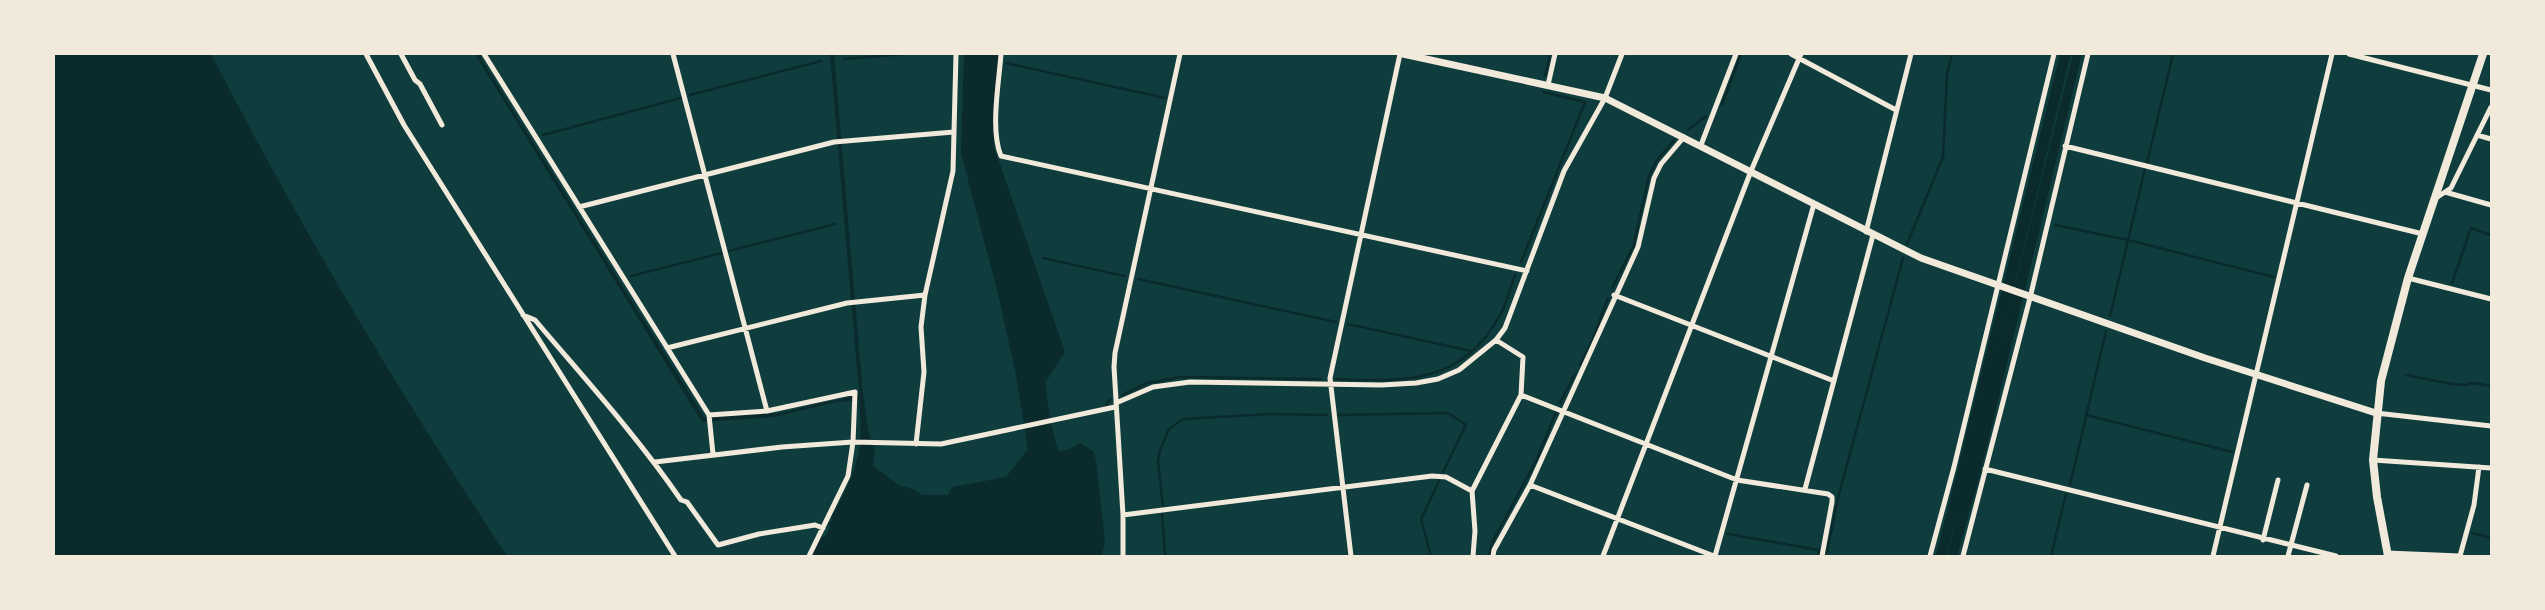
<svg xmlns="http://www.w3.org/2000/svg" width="2545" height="610" viewBox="0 0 2545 610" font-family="'Public Sans',sans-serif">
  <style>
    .water { fill: #0a2a2b }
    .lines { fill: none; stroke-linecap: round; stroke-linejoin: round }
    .stream { stroke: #0a2a2b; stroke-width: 2.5 }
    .minor { stroke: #f1e9da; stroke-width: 5 }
    .tertiary { stroke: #f1e9da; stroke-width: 7 }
    .secondary { stroke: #f1e9da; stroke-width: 8 }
  </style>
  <rect width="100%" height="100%" fill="#0f3d3e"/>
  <path class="water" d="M54 54H211C300 227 400 394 507 556H54Z
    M475 54H480L483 62 704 417H714L779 413 857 395 859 392 830 54H834L862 384 868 430 875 452 873 466 900 486 911 488 922 495H948L952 487 1006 477 1028 449 1015 370 998 294 961 153 964 54H998L994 147 1065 352 1045 383 1051 423 1058 451 1068 450 1080 443 1093 451 1096 460 1105 541 1102 556H811L820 537H825L830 528 828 524 833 519 830 518 831 514C836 512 840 501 843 495 861 460 863 439 859 400L837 402 774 417 702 422Z
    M2060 54H2071L1969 471 1946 556H1936Z
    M2073 54H2082L1980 475 1957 556H1947Z"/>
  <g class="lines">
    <path class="stream" d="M844 59 904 54
      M1006 63 1165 98
      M1545 76 1550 54
      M690 95 821 61
      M1722 105 1741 54
      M1688 130 1706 116
      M543 135 681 98
      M2147 163 2173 54
      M2055 225 2128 240 2274 277
      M1907 244 1943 157 1947 74 1952 54
      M729 251 835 224
      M1043 258 1124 276
      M1521 262 1585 102 1543 92
      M631 276 722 253
      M1138 279 1336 322
      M2452 283 2471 228 2491 235
      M1612 288 1633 247 1649 176 1657 160 1674 140
      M2110 316 2145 169
      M1348 324 1471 351
      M1580 365 1593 339 1608 298
      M2406 375 2452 384 2466 385 2472 383 2491 386
      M1336 379C1405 382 1463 384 1500 315 1507 303 1510 288 1515 275
      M1122 395 1147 383 1180 377 1321 379
      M1560 403 1575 374
      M1106 405 1110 399
      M1337 415 1448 413 1466 425 1443 472
      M2086 415 2232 452
      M2070 485 2106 331
      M1163 506 1158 462 1160 450 1169 429 1183 419 1270 414 1327 415
      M1162 514 1165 556
      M2472 533 2491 538
      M1728 534 1819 550 1818 556
      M1827 552 1839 494 1903 258
      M1431 556 1421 519 1440 479
      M1489 556 1492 543 1537 459 1556 412
      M2051 556 2066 494"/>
    <path class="minor" d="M366 54 404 125 675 556
      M401 54 415 80 420 84 442 125
      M484 54 709 415 713 454
      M673 54 767 411
      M1001 54C999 83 990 130 1001 156L1527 271
      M1791 54 1896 110
      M2349 54 2491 90
      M1548 85 1555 54
      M2477 135 2491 139
      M1701 145 1736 54
      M2065 146 2423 234
      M2445 192 2491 205
      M2436 198 2451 188 2491 107
      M579 207 834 142 954 132
      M1866 232 1911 54
      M2408 278 2491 299
      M1614 295 1834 381
      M523 315 535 320C585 379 637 436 681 500L687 502 718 545 759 534 815 525 823 528
      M667 348 847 303 925 295
      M1521 395 1737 480 1828 494 1832 497V502L1822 556
      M1116 403 1153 387 1190 382 1382 385 1416 383 1438 379 1459 370 1496 340 1505 328 1564 171 1605 98 1622 54
      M2376 413 2491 426
      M709 415 767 411 855 392 853 442 848 476 809 556
      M916 444 924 372 921 327 925 295 953 171 956 54
      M2373 460 2491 468
      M655 462 782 447 853 442 941 444 1115 407
      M1985 469 2336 556
      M1530 485 1714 556
      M1805 489 1873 235
      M1123 515 1432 476 1446 477 1472 491
      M2263 540 2278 480
      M2387 553 2460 556
      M1123 556V515L1114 367 1115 353 1180 54
      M1351 556 1330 378 1400 54
      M1473 556 1475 531 1472 491 1521 395 1523 357 1496 340
      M1493 556 1494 550 1530 485 1638 247 1654 178 1661 164 1684 137
      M1603 556 1751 171 1801 54
      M1715 556 1814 204
      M1930 556 1954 467 2054 54
      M1963 556 2030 298 2088 54
      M2213 556 2332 54
      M2288 556 2307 485
      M2460 556 2474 505 2479 467"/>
    <path class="tertiary" d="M1403 54 1605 98 1921 258 2205 358 2376 413"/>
    <path class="secondary" d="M2388 556 2377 497 2373 460 2381 381 2408 278 2483 54"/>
  </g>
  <rect width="2545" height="610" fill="none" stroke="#f1e9da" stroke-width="110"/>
</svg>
